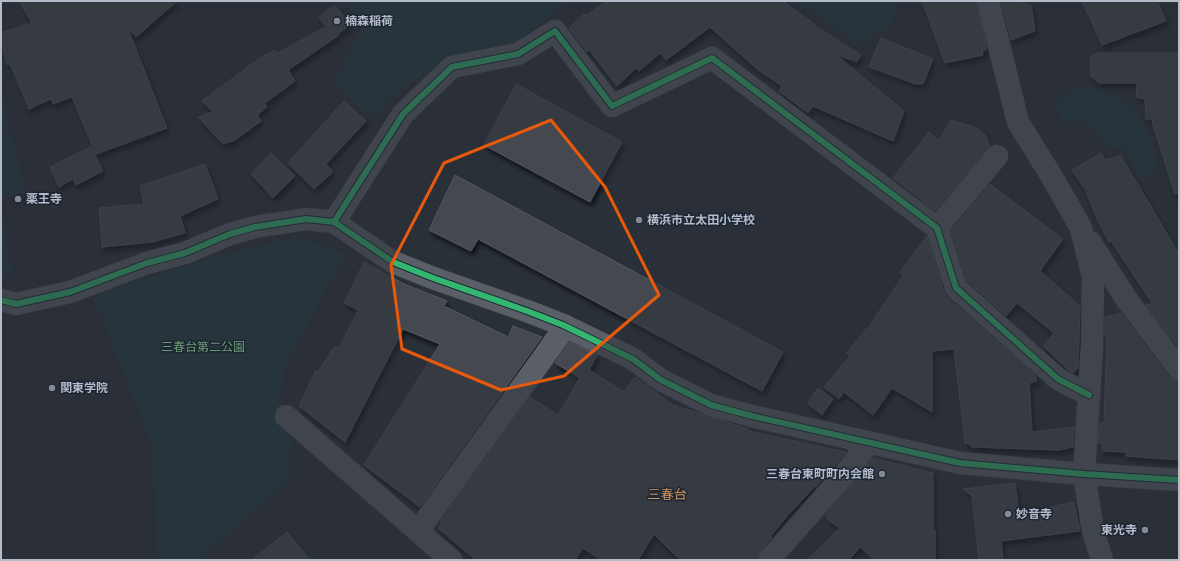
<svg xmlns="http://www.w3.org/2000/svg" width="1180" height="561" viewBox="0 0 1180 561" font-family="'Nunito Sans','Noto Sans JP',sans-serif">
  <style>
    .green { fill: #273a3e }
    .building { fill: #444950; stroke: #52575f; filter: url(#shadow) }
    .lines { fill: none; stroke-linecap: round; stroke-linejoin: round }
    .minor-casing { stroke: #484c53; stroke-width: 23 }
    .minor { stroke: #5a5e66; stroke-width: 22 }
    .cycleway-casing { stroke: #1d2633; stroke-width: 8 }
    .cycleway { stroke: #33b770; stroke-width: 6 }
    .marked { fill: none; stroke: #e8590c; stroke-width: 3; stroke-linejoin: round }
    .poi-dot { fill: #848b96; stroke: #1d2633; stroke-width: 1.5 }
    .labels { text-anchor: middle; stroke-width: 3; stroke-linejoin: round; paint-order: stroke }
    .poi-label { font-size: 12px; font-weight: bold; fill: #b4bcc9; stroke: #1d2633; text-anchor: start }
    .park-label { font-size: 12px; fill: #6b9a76; stroke: #1d2633 }
    .neighbourhood-label { font-size: 13px; fill: #d59563; stroke: #1d2633 }
  </style>
  <defs>
    <filter id="shadow"><feDropShadow dx="2.5" dy="4.5" stdDeviation="2" flood-color="#0009"/></filter>
  </defs>
  <rect width="100%" height="100%" fill="#2a3038"/>
  <path class="green" d="M343 1H569L513 45 442 60 388 100 374 119 333 84 362 27Z
    M798 1H895L897 2 888 34 876 29 867 47 798 4Z
    M1078 88 1096 89 1131 104 1146 127 1158 169 1141 178 1125 147 1108 150 1083 119 1063 123 1053 103Z
    M1 94 26 192 1 199Z
    M1 210 13 276 1 278Z
    M296 237 346 254 284 367 280 421 292 427 289 481 198 560H158L152 446 93 295 219 255Z"/>
  <path class="building" d="M19 1H177L136 37 128 29 167 128 96 154 72 97 53 104 51 99 29 109 10 64 7 65 1 39V33L32 23Z
    M607 1H782L816 25 815 26 861 55 857 62 835 54 904 111 893 141 813 106 808 113 779 91 782 86 757 69 710 27 666 60 660 53 639 71 636 68 617 86 589 50 587 52 569 28 584 14 586 16Z
    M922 1H976L987 49 982 51 983 55 945 63Z
    M1001 1H1014L1031 5 1035 31 1011 40Z
    M1082 1H1157L1166 21 1102 45Z
    M335 5 350 25 338 34 339 35 288 70 295 81 265 103 267 107 257 115 261 121 235 140 223 144 198 117 213 112 202 101 260 58 275 50 277 53 326 27 319 17Z
    M881 38 933 59 923 84H916L869 67Z
    M1098 53H1179V193L1175 194 1153 125 1152 119H1146L1145 99 1136 97 1137 83H1099L1091 76 1090 57Z
    M516 84 622 142 590 202 484 145Z
    M344 101 366 121 326 164 333 172 314 189 288 163Z
    M951 120 977 128 985 135 990 146 935 211 893 178 929 132 939 140Z
    M91 147 103 171 76 185 73 179 59 187 50 167Z
    M271 153 295 176 273 198 251 174Z
    M1101 153 1105 160 1121 156 1179 254V348L1146 305 1152 303 1111 241 1109 242 1098 221 1086 191 1072 170Z
    M205 164 218 199 180 216 185 233 152 242 102 247 99 208 144 204 140 186Z
    M455 175 783 352 762 391 478 239 471 251 429 230Z
    M990 184 1063 239 1040 271 1080 306 1078 368 1074 373 1069 371 1043 346 1054 333 1017 303 1006 316 967 281 951 231Z
    M927 236 944 292 947 297 1035 375 1037 381 1029 383 1032 432 1074 427 1073 447 1059 450 971 447V444L965 443 954 349 932 351V412L892 388 873 415 844 392 839 399 824 387 850 356 846 353 870 325 903 276 900 272Z
    M364 262 404 284 447 301 444 306 508 337 513 326 542 337 420 507 364 465 440 344 403 329 345 442 299 406 316 370 318 372 335 346 339 348 358 310 344 303Z
    M1121 313 1169 377 1174 380 1179 381V460L1126 456V452L1102 451V442L1098 443 1100 423H1104L1107 334 1105 337V317Z
    M570 342 597 355 589 370 624 392 635 377 673 405 748 429V431L846 452 816 487V485L787 516 771 536 772 537 760 552 757 560H680L654 534 638 560H601L583 548 575 560H476L438 528 441 524 440 522 530 397 558 415 580 378 555 363Z
    M818 388 833 399 822 415 807 403Z
    M873 458 933 473V530H935V560H874L860 547 849 560H807L840 528 828 520 826 514Z
    M1015 483 1019 514 1074 502 1080 531 1001 541 1003 560H979L972 496 963 489Z
    M287 532 310 560H252Z"/>
  <g class="lines">
    <defs>
      <path id="minor" d="M988 1 1018 122 1052 177 1081 228 1093 277 1092 346 1084 474 1093 531 1102 560
        M334 222 403 114 452 67 518 54 555 31 612 106 712 58 937 228 956 288 1058 379 1089 395
        M937 228 997 156
        M1090 242 1127 300 1179 369
        M1 300 16 304 70 292 147 263 185 253 230 234 255 227 306 219 334 222 393 262 433 278 527 311 563 325 633 359 661 380 711 405 752 416 960 463 1084 474 1179 480
        M286 416 451 560
        M418 531 566 326
        M769 560 842 477 869 443"/>
    </defs>
    <use href="#minor" class="minor-casing"/>
    <use href="#minor" class="minor"/>
    <defs>
      <path id="cycleway" d="M334 222 403 114 452 67 518 54 555 31 612 106 712 58 937 228 956 288 1058 379 1089 395
        M1 300 16 304 70 292 147 263 185 253 230 234 255 227 306 219 334 222 393 262 433 278 527 311 563 325 633 359 661 380 711 405 752 416 960 463 1084 474 1179 480"/>
    </defs>
    <use href="#cycleway" class="cycleway-casing"/>
    <use href="#cycleway" class="cycleway"/>
  </g>
  <path d="M0 0H1180V561H0ZM551 120 605 187 659 295 564 376 501 390 402 349 391 265 444 163Z" fill="#2a3038" fill-opacity=".55" fill-rule="evenodd"/>
  <path class="marked" d="M551 120 605 187 659 295 564 376 501 390 402 349 391 265 444 163Z"/>
  <g class="poi-dot">
    <circle cx="337" cy="21" r="4"/>
    <circle cx="18" cy="199" r="4"/>
    <circle cx="639" cy="220" r="4"/>
    <circle cx="52" cy="388" r="4"/>
    <circle cx="882" cy="474" r="4"/>
    <circle cx="1008" cy="514" r="4"/>
    <circle cx="1145" cy="530" r="4"/>
  </g>
  <g class="labels">
    <g class="poi-label">
      <text x="345" y="25">楠森稲荷</text>
      <text x="26" y="203">薬王寺</text>
      <text x="647" y="224">横浜市立太田小学校</text>
      <text x="60" y="392">関東学院</text>
      <text x="874" y="478" text-anchor="end">三春台東町町内会館</text>
      <text x="1016" y="518">妙音寺</text>
      <text x="1137" y="534" text-anchor="end">東光寺</text>
    </g>
    <g class="park-label">
      <text x="203" y="351">三春台第二公園</text>
    </g>
    <g class="neighbourhood-label">
      <text x="667" y="499">三春台</text>
    </g>
  </g>
  <rect width="1180" height="561" fill="none" stroke="#b4bcc9" stroke-width="4"/>
</svg>
